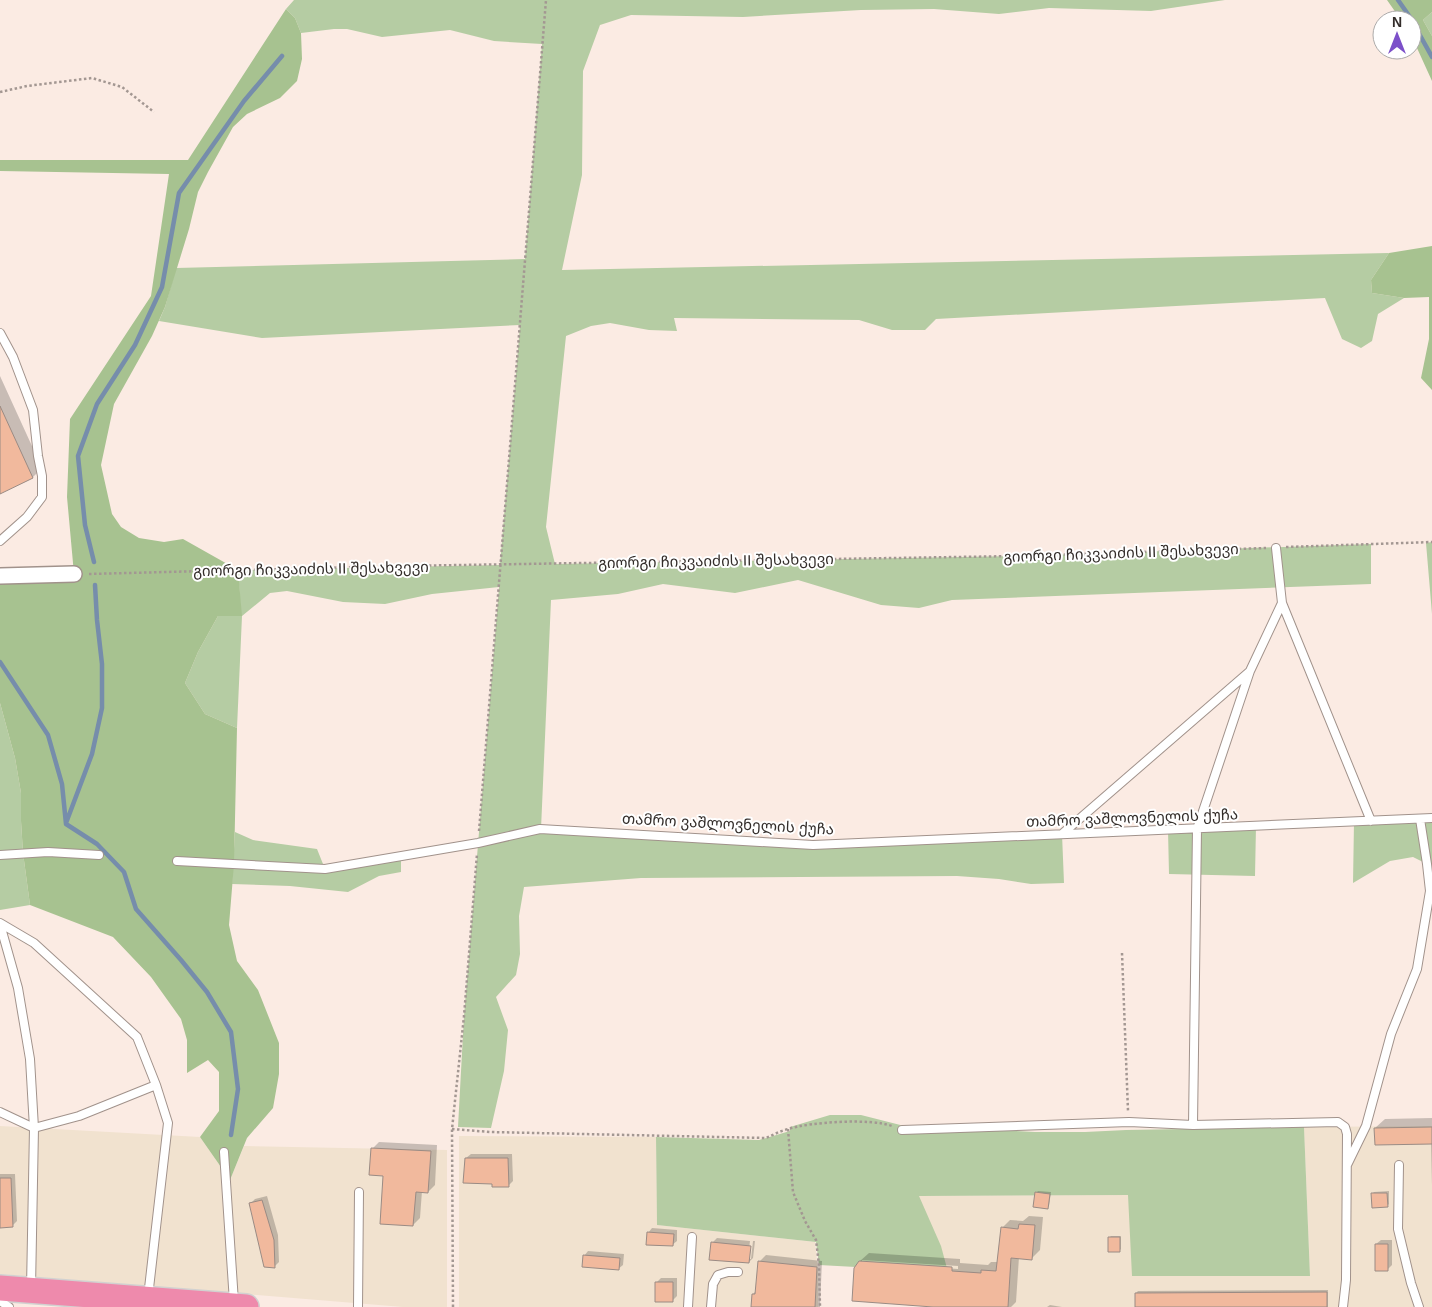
<svg xmlns="http://www.w3.org/2000/svg" width="1432" height="1307" viewBox="0 0 1432 1307" font-family="Helvetica,'Noto Sans Georgian',sans-serif">
  <style>
    .industrial { fill: #f1e2cf }
    .green { fill: #b5cca3 }
    .forest { fill: #a7c290 }
    .shadow { fill: #0003; fill-rule: evenodd }
    .lines { fill: none; stroke-linecap: round; stroke-linejoin: round }
    .stream { stroke: #768dab; stroke-width: 4.5 }
    .building { fill: #f1b99d; stroke: #9a8b84 }
    .service-casing { stroke: #a1928b; stroke-width: 10 }
    .minor-casing { stroke: #a1928b; stroke-width: 18 }
    .trunk-casing { stroke: #d2d1d0; stroke-width: 28 }
    .path { stroke: #a39792; stroke-width: 2.5; stroke-dasharray: 2.5 2.5; stroke-linecap: butt }
    .service { stroke: #fff; stroke-width: 8 }
    .minor { stroke: #fff; stroke-width: 15 }
    .trunk { stroke: #ee8aac; stroke-width: 25 }
    .labels { text-anchor: middle; stroke-width: 4; stroke-linejoin: round; paint-order: stroke }
    .street-label { font-size: 15px; fill: #332d2a; stroke: #fff }
  </style>
  <rect width="100%" height="100%" fill="#fbebe3"/>
  <path class="industrial" d="M0 1126 200 1137 230 1180 244 1146 447 1150V1307H403L0 1274Z
    M1432 1126V1307H946L918 1196 1128 1195 1310 1276 1304 1127Z
    M459 1136 656 1137 657 1225 815 1242 818 1271V1307H459Z"/>
  <path class="green" d="M294 0H1225L1151 11 1049 8 999 14 934 9 861 10 743 17 631 15 600 25 583 71 582 175 562 270 1389 253 1371 280 1372 293 1404 298 1378 314 1372 341 1361 348 1342 339 1325 298 936 319 925 330H892L859 320 674 318 677 331 649 330 610 323 591 326 566 336 546 527 555 564 1018 556 1371 544V584L952 600 919 608 881 605 798 580 735 593 663 584 618 594 551 600 541 829 813 845 1062 834 1064 883 1031 884 999 879 957 876 641 878 524 887 519 916 520 954 516 975 496 997 508 1030 504 1071 491 1128 458 1127 464 1016 499 587 432 594 385 604 343 602 287 591 270 593 242 616 237 728 205 714 185 683 198 652 218 616 241 615 238 570 500 565 520 325 262 338 159 321 165 307 176 268 525 259 542 44 494 41 450 30 382 37 347 29H334L301 33 295 18 286 9Z
    M1432 12V36L1423 20Z
    M1432 542V614L1426 543Z
    M0 703 15 758 21 793V821L23 853 30 905 0 910Z
    M1432 818V864H1427L1413 857 1390 861 1353 883 1354 822Z
    M1256 826 1255 876 1169 874 1168 830Z
    M235 832 253 840 317 849 325 869 401 856V872L379 876 348 892 290 886 232 884Z
    M830 1115H861L928 1132 984 1129 1035 1132H1085L1126 1130 1304 1127 1310 1276H1132L1128 1195 919 1196 941 1246 948 1272 819 1265 816 1242 657 1225 656 1137 759 1140 790 1131V1127Z"/>
  <path class="forest" d="M1387 0H1432V12L1423 20 1432 36V81L1412 37V20H1401Z
    M286 9 295 18 301 33 302 59 297 81 280 98 247 114 233 127 208 172 198 192 189 229 165 307 152 336 114 404 101 465 112 514 121 527 139 538 164 542 183 539 238 570 242 616H218L198 652 185 683 205 714 237 728 234 864 229 925 237 961 258 990 279 1043V1074L273 1108 247 1138 230 1180 200 1137 219 1111V1072L208 1060 187 1073V1040L181 1019 151 977 113 937 30 905 23 853 21 821V793L15 758 0 703V576L74 574 67 497 70 419 151 296 169 174 0 171V160H188Z
    M1432 246V390L1421 378 1429 339V297L1404 298 1372 293 1371 280 1389 253Z"/>
  <path class="shadow" d="M0 376 42 468 33 477 0 492Z
    M1432 1118V1186L1431 1143 1375 1128 1385 1119Z
    M379 1142 437 1145 435 1185 428 1192 422 1191 420 1218 413 1225 384 1174 372 1149Z
    M471 1154H512L513 1181 508 1186 494 1183 466 1158Z
    M0 1174H15L17 1221 12 1226H0Z
    M1038 1191 1051 1192 1049 1206 1047 1208 1036 1193Z
    M1389 1191V1204L1387 1206 1372 1194 1374 1192Z
    M267 1196 278 1235 279 1262 275 1266 250 1204 255 1199Z
    M1029 1216 1043 1217 1040 1250 1031 1259 1019 1257 1016 1302 1011 1307H950L860 1261 869 1253 960 1259V1263L988 1265 991 1262H998L1002 1228 1010 1220 1023 1221ZM862 1260 958 1266V1269L862 1262Z
    M652 1228 677 1230V1241L672 1245 648 1233Z
    M1111 1236H1121V1249L1119 1251 1109 1238Z
    M717 1238 750 1241 748 1259H751L753 1241H755L753 1258 749 1262 712 1243Z
    M1381 1240H1392V1265L1388 1269 1376 1244Z
    M588 1251 624 1254 623 1265 618 1269 584 1256Z
    M766 1255 822 1261 820 1307H752L753 1294 757 1290 759 1262Z
    M661 1278H677V1296L672 1301 657 1282Z
    M1328 1290V1307H1136V1293L1138 1291Z
    M1050 1305 1062 1307H1047Z"/>
  <g class="lines">
    <path class="stream" d="M1398 0 1412 20
      M1412 21 1432 57
      M94 562 85 525 78 456 97 404 135 345 162 287 179 193 244 101 282 56
      M0 662 48 735 62 784 66 824 97 844 124 872 136 909 181 960 207 992 231 1032 238 1089 231 1135
      M66 823 92 754 102 708V664L97 620 95 585"/>
  </g>
  <path class="building" d="M0 406 33 478 0 494Z
    M1432 1127V1144L1375 1145 1374 1128Z
    M371 1148 431 1151 428 1193 416 1192 413 1226 380 1224 383 1176 369 1175Z
    M465 1158H508L509 1187H492V1184L463 1183Z
    M0 1178H11L13 1227 0 1228Z
    M1035 1192 1050 1194 1048 1209 1033 1207Z
    M1371 1193H1387L1388 1207 1372 1208Z
    M262 1200 274 1240 275 1268 264 1267 249 1203Z
    M1019 1224 1035 1225 1032 1260 1011 1258 1008 1307H933L852 1301 854 1268 859 1261 952 1267V1271L981 1273V1270L996 1271 1001 1227 1018 1229Z
    M647 1232 674 1234 673 1246 646 1245Z
    M1108 1237H1120V1252H1108Z
    M711 1242 751 1246 749 1263 709 1260Z
    M1375 1244H1388V1271H1375Z
    M583 1255 620 1258 619 1270 582 1267Z
    M758 1261 817 1267 815 1307H751L752 1294H755Z
    M655 1282H673V1302H655Z
    M1327 1292V1307H1135V1293Z"/>
  <g class="lines">
    <defs>
      <path id="service" d="M0 333 13 357 33 410 38 456 42 476V497L27 517 0 541
        M1276 548 1282 603 1371 821
        M1062 834 1249 672
        M0 855 48 852 99 855
        M177 861 325 869 478 843 540 829 813 845 1432 818
        M0 923 34 943 137 1037 156 1085 168 1123 148 1297
        M0 924 18 988 30 1059 34 1128 31 1288
        M0 1112 34 1128 79 1116 156 1085
        M1193 1125 1197 829 1250 671 1282 603
        M902 1130 1129 1122 1193 1125 1338 1122 1345 1127 1347 1134 1346 1280 1343 1307
        M224 1152 234 1302
        M1347 1165 1366 1126 1391 1034 1417 969 1430 891 1427 864 1420 819
        M1399 1165 1398 1229 1411 1283 1419 1307
        M0 1301 9 1307
        M358 1307 359 1192
        M688 1307 692 1237
        M711 1307 713 1284 718 1275 728 1272H738"/>
      <path id="minor" d="M0 576 74 574"/>
      <path id="trunk" d="M0 1288 246 1307"/>
    </defs>
    <use href="#service" class="service-casing"/>
    <use href="#minor" class="minor-casing"/>
    <use href="#trunk" class="trunk-casing"/>
    <path class="path" d="M0 92 27 86 92 78 122 87 154 112
      M1286 547 1432 542
      M89 574 398 566 1018 556 1266 548
      M479 831 546 0
      M1122 953 1128 1111
      M452 1129 490 1132 766 1138C773 1135 780 1131 788 1129 810 1122 871 1118 892 1126
      M788 1129 793 1192 805 1221 816 1240 819 1265 820 1307
      M453 1307 452 1129 464 1016 477 854"/>
    <use href="#service" class="service"/>
    <use href="#minor" class="minor"/>
    <use href="#trunk" class="trunk"/>
  </g>
  <g class="labels">
    <g class="street-label">
      <text transform="translate(1121 553) rotate(-2)" y="5">გიორგი ჩიკვაიძის II შესახვევი</text>
      <text transform="translate(716 561) rotate(-1)" y="5">გიორგი ჩიკვაიძის II შესახვევი</text>
      <text transform="translate(311 569) rotate(-1)" y="5">გიორგი ჩიკვაიძის II შესახვევი</text>
      <text transform="translate(1132 818) rotate(-2)" y="5">თამრო ვაშლოვნელის ქუჩა</text>
      <text transform="translate(728 824) rotate(3)" y="5">თამრო ვაშლოვნელის ქუჩა</text>
    </g>
  </g>
  <g transform="translate(1397 35)"><circle r="24" fill="#ffffff" stroke="#adabaa"/>
  <path d="M0-4L9 19L0 12L-9 19Z" fill="#7c50c9"/>
  <text y="-8" font-size="14" font-weight="bold" text-anchor="middle" fill="#332d2a">N</text>
  </g>
</svg>
